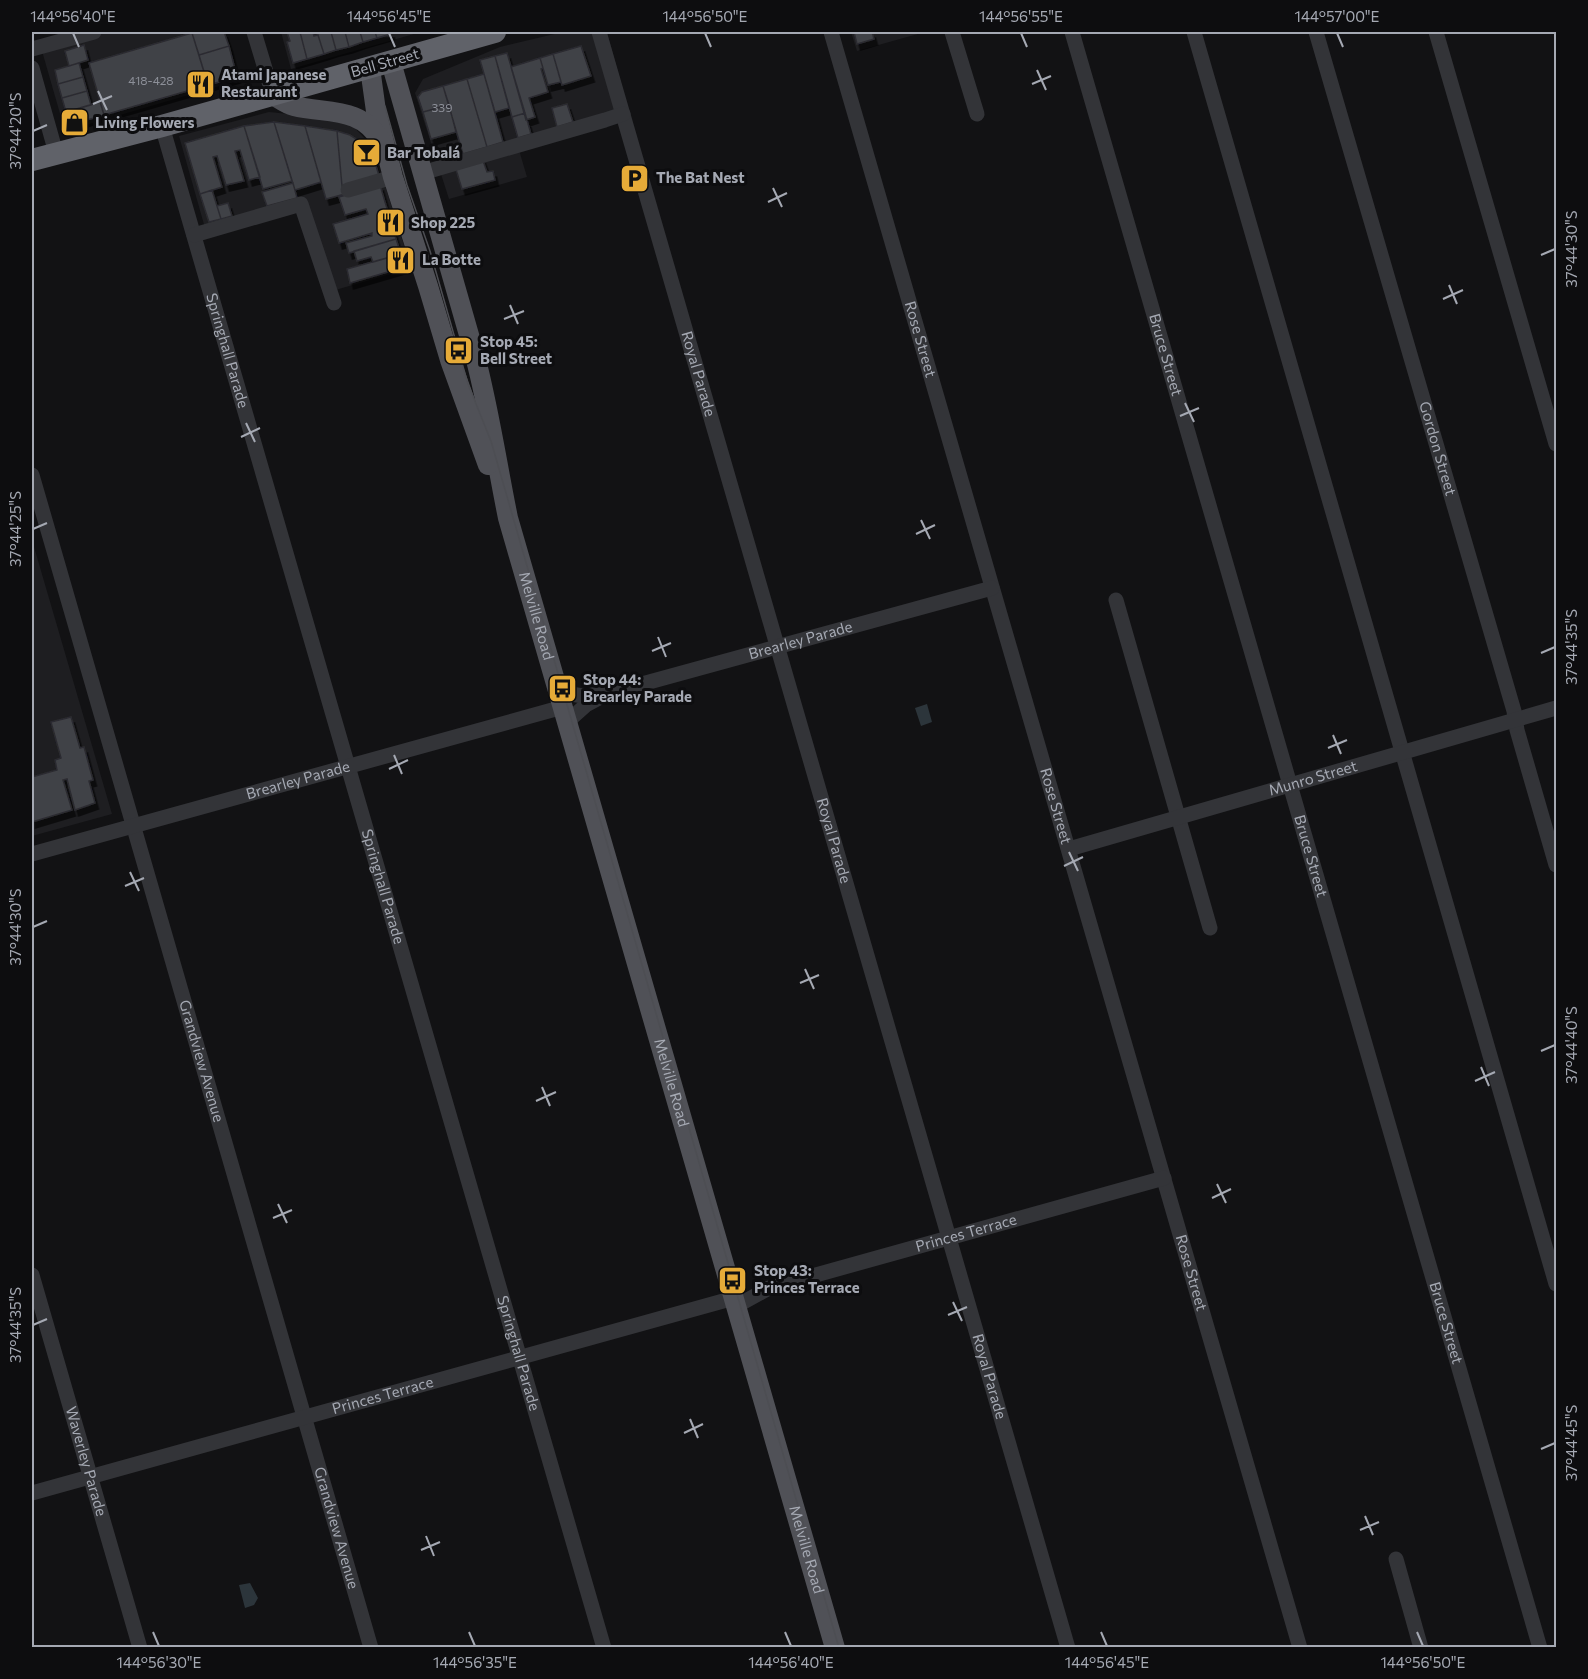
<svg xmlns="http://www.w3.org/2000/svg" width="1588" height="1679" viewBox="0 0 1588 1679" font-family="Commissioner,sans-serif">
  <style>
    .built { fill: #1e1e21 }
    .water { fill: #2c353b }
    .building { fill: #414247; stroke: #2c2c30; stroke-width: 1.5; filter: url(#shadow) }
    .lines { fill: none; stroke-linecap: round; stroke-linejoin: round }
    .minor { stroke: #333438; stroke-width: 15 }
    .major { stroke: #505157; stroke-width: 20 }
    .highway { stroke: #606269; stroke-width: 22 }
    .tram { stroke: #4d4e53; stroke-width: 1.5 }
    .ticks { fill: none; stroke: #a5a9b3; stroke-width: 2 }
    .labels { text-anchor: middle; stroke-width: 6; stroke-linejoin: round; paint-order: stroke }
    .number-label { font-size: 12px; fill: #8c8f98 }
    .street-label { font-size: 15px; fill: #a5a9b3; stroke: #0d0d0f }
    .poi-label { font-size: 15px; font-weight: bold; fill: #a5a9b3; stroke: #0d0d0f; text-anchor: start }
    .neatline { fill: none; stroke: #a5a9b3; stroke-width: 2 }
    .ticks-label { font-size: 15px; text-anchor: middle; fill: #a5a9b3 }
  </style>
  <defs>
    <filter id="shadow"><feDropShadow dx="3.5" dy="6" stdDeviation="0" flood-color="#0009"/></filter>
  </defs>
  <rect width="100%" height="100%" fill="#121214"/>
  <path class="built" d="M84 32H225L240 80 65 131 40 44Z
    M281 32H421L291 69Z
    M563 32H607L631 119 519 150 527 177 449 199 415 93 423 79 500 47Z
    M851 32H925L857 51Z
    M269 112 347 120 373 147 411 268 332 291 308 207 207 235 179 136Z
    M32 540 112 814 32 836Z"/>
  <path class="water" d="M927 704 932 722 921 726 915 708Z
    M250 1583 258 1598 254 1605 245 1608 239 1585Z"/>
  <path class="building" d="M196 32H224L229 46 199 55 192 33Z
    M287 32H300L307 59 293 63 287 42 290 41Z
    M300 32H313L314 36 318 35 324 54 307 59Z
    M317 32H331L336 50 324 54Z
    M331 32H345L349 47 336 50Z
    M345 32H360L363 42 349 47Z
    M360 32H375L377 38 363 42Z
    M375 32H391V34L377 38Z
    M854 32H872L874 39 857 44Z
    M192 33 208 85 104 115 89 63Z
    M84 45 88 60 69 66 65 51Z
    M229 46 237 77 208 85 199 55Z
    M581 46 591 76 562 85 553 54Z
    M507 53 525 113 512 117 495 56Z
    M553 54 561 82 548 85 540 58Z
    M495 56 509 108 495 112 480 60Z
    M540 58 543 68 541 69 548 92 529 98 535 117 526 120 511 67Z
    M79 63 83 77 58 84 55 70Z
    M484 74 503 142 487 147 467 79Z
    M83 77 87 91 62 98 58 84Z
    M467 79 487 147 463 154 443 86Z
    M443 86 449 105 423 112 418 97 422 92Z
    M87 91 91 105 66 112 62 98Z
    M100 102 104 115 70 125 66 112Z
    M567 104 573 122 557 127 552 108Z
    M449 105 456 132 431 139 423 112Z
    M525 113 531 134 518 138 512 117Z
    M274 122 305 126 321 182 295 190Z
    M274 122 292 181 263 189 244 126Z
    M244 126 260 177 249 180 240 150 235 151 244 181 226 185 217 156 213 157 222 187 200 194 185 143Z
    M305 126 337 131 342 186 345 194 326 199Z
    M337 131 350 135 367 146 373 155 379 176 342 186Z
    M482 158 487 172 493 171 495 180 462 189 455 166Z
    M293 183 297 198 267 206 262 192Z
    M380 185 396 239 349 253 346 243 372 236V233L339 243 333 224 368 214 366 209 345 215 339 197Z
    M212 190 221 219 209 222 200 194Z
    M228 203 232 216 221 219 217 206Z
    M396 239 401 254 373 262 371 257 357 261 354 251Z
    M401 254 405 267 350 283 347 269Z
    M71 717 80 748 84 747 93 780 89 781 95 803 75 810 67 779 63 780 72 810 32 822V777L57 770 55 760 61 758 51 722Z"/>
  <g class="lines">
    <g class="minor">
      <path d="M254 32 273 95"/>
      <path id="s1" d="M599 32 1068 1648"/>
      <path id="s2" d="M831 32 1300 1648"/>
      <path d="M952 32 977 114"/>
      <path id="s3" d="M1072 32 1540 1648"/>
      <path d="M1194 32 1556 1284"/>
      <path id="s4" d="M1316 32 1514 711 1517 730 1556 865"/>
      <path d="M1436 32 1556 444"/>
      <path d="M32 49 94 32"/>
      <path d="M32 68 56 153"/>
      <path id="s5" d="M162 126 604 1648"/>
      <path d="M422 173 605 120 623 114"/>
      <path d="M348 190 393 177"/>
      <path d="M194 235 301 204 334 303"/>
      <path id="s6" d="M32 475 371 1648"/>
      <path d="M1116 600 1210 928"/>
      <path id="s7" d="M559 692 583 696 609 693 992 588"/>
      <path d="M567 722 586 705 601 697"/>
      <path id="s8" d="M1069 849 1556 708"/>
      <path id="s9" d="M32 854 563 707"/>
      <path id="s10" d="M32 1275 140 1648"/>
      <path id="s11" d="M737 1307 740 1304 769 1288 1164 1178"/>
      <path id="s12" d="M32 1493 734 1298"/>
      <path d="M1396 1559 1421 1648"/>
    </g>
    <g class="major">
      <path id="s13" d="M391 62 475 356C489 409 497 464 508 518L835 1648"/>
      <path d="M370 68 376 111 393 177 428 286 450 360 488 465"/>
      <path d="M273 95C280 99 286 104 294 106 327 114 361 106 381 141"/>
    </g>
    <path class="highway" d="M32 160 162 126 495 32"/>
    <path class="tram" d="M385 106 407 185 430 251 468 384 491 441 839 1648"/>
  </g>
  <path class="ticks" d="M73 33 79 47M389 33 395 47M705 33 711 47M1021 33 1027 47M1337 33 1343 47M1037 70 1046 90M1032 84 1051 76M98 91 107 110M93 104 112 96M33 131 47 125M773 188 782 207M768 202 787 193M1541 255 1555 249M1449 285 1457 304M1443 299 1463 290M510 305 518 324M504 319 524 311M1185 403 1194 422M1180 416 1199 408M246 423 255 442M241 437 260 428M921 520 930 539M33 529 47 523M916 534 935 525M658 637 666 657M652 651 671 643M1541 653 1555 647M1333 735 1341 754M1328 748 1347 740M394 755 402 774M389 769 408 760M1069 852 1078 871M1064 866 1083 857M130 872 139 891M125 886 144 878M33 927 47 921M805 969 814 989M800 983 819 975M1541 1051 1555 1045M1481 1067 1489 1086M1475 1081 1495 1072M542 1087 550 1106M536 1101 556 1092M1217 1184 1226 1203M1212 1198 1231 1189M278 1204 287 1223M273 1218 292 1210M953 1302 962 1321M948 1315 967 1307M33 1325 47 1319M690 1419 698 1438M684 1433 703 1424M1541 1449 1555 1443M1365 1516 1373 1535M1360 1530 1379 1522M426 1536 434 1556M421 1550 440 1542M153 1632 159 1646M469 1632 475 1646M785 1632 791 1646M1101 1632 1107 1646M1417 1632 1423 1646"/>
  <defs>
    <symbol id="restaurant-square" viewBox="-11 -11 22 22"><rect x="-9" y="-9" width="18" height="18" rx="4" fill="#e6ab38" stroke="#0d0d0f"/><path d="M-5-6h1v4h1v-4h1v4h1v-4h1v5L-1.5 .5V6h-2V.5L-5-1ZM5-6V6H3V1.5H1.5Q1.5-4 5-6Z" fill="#111"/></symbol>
    <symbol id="shop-square" viewBox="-11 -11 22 22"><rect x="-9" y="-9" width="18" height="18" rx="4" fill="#e6ab38" stroke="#0d0d0f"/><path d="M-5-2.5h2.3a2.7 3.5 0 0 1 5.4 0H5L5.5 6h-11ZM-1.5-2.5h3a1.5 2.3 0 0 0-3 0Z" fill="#111"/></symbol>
    <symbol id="bar-square" viewBox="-11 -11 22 22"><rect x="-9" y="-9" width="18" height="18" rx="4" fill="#e6ab38" stroke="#0d0d0f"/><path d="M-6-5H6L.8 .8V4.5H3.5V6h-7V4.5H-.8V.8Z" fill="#111"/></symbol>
    <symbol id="parking-square" viewBox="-11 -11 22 22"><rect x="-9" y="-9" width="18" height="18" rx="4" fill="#e6ab38" stroke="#0d0d0f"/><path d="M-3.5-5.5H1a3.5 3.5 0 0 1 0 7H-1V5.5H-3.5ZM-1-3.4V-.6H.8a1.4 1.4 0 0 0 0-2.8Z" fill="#111"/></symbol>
    <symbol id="bus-square" viewBox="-11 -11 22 22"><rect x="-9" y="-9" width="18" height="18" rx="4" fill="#e6ab38" stroke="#0d0d0f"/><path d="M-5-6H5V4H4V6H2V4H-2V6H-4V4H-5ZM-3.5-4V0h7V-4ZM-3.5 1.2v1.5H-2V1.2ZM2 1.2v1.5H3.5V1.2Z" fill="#111"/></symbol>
  </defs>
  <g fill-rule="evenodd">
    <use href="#restaurant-square" x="184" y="68" width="33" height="33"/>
    <use href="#shop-square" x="58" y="106" width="33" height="33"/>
    <use href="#bar-square" x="350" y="136" width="33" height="33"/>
    <use href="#parking-square" x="618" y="162" width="33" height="33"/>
    <use href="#restaurant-square" x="374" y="206" width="33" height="33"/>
    <use href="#restaurant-square" x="384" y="244" width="33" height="33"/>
    <use href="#bus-square" x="442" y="334" width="33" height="33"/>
    <use href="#bus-square" x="546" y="672" width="33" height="33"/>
    <use href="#bus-square" x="716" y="1264" width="33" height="33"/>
  </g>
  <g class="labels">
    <g class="number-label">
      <text x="151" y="85">418-428</text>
      <text x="442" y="112">339</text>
    </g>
    <g class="street-label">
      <text transform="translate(385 63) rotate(-16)" y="5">Bell Street</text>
      <text dy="5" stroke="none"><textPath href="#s2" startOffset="320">Rose Street</textPath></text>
      <text dy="5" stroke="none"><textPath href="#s5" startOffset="234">Springhall Parade</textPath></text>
      <text dy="5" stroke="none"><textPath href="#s3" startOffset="336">Bruce Street</textPath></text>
      <text dy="5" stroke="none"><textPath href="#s1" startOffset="356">Royal Parade</textPath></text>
      <text dy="5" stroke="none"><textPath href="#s4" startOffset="434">Gordon Street</textPath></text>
      <text dy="5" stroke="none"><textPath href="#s13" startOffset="573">Melville Road</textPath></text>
      <text dy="5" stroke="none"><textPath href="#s7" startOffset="249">Brearley Parade</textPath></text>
      <text dy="5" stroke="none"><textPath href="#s8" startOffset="254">Munro Street</textPath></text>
      <text dy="5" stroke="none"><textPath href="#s9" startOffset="276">Brearley Parade</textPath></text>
      <text dy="5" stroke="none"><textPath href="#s2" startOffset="806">Rose Street</textPath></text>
      <text dy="5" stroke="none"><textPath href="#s1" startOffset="842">Royal Parade</textPath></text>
      <text dy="5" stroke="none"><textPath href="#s3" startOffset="858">Bruce Street</textPath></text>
      <text dy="5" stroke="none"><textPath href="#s5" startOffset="792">Springhall Parade</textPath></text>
      <text dy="5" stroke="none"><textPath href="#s6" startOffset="610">Grandview Avenue</textPath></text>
      <text dy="5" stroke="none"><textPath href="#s13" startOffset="1059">Melville Road</textPath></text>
      <text dy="5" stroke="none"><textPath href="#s11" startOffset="242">Princes Terrace</textPath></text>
      <text dy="5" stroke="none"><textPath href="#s2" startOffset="1292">Rose Street</textPath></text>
      <text dy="5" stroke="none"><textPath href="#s3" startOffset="1344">Bruce Street</textPath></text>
      <text dy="5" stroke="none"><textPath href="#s5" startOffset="1278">Springhall Parade</textPath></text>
      <text dy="5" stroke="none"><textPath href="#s1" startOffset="1400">Royal Parade</textPath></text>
      <text dy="5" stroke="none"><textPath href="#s12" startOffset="364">Princes Terrace</textPath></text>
      <text dy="5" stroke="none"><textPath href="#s10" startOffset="194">Waverley Parade</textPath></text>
      <text dy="5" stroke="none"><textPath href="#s6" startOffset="1096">Grandview Avenue</textPath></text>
      <text dy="5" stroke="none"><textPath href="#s13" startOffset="1545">Melville Road</textPath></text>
    </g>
    <g class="poi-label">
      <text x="221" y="80">Atami Japanese<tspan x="221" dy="17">Restaurant</tspan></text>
      <text x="95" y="128">Living Flowers</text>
      <text x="387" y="158">Bar Tobalá</text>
      <text x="656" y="183">The Bat Nest</text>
      <text x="411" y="228">Shop 225</text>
      <text x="422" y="265">La Botte</text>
      <text x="480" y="347">Stop 45:<tspan x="480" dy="17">Bell Street</tspan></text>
      <text x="583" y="685">Stop 44:<tspan x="583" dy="17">Brearley Parade</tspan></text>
      <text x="754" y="1276">Stop 43:<tspan x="754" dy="17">Princes Terrace</tspan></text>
    </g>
  </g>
  <rect width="1588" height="1679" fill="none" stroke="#0d0d0f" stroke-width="66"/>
  <rect x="33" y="33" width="1522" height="1613" class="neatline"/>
  <g class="ticks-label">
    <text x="73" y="22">144°56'40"E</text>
    <text x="389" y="22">144°56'45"E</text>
    <text x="705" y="22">144°56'50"E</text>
    <text x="1021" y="22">144°56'55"E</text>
    <text x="1337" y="22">144°57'00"E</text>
    <text transform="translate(16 131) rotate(-90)" y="5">37°44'20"S</text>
    <text transform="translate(1572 249) rotate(-90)" y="5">37°44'30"S</text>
    <text transform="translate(16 529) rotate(-90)" y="5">37°44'25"S</text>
    <text transform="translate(1572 647) rotate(-90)" y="5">37°44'35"S</text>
    <text transform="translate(16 927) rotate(-90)" y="5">37°44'30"S</text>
    <text transform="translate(1572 1045) rotate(-90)" y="5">37°44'40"S</text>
    <text transform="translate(16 1325) rotate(-90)" y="5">37°44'35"S</text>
    <text transform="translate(1572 1443) rotate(-90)" y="5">37°44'45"S</text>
    <text x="159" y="1668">144°56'30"E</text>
    <text x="475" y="1668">144°56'35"E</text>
    <text x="791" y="1668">144°56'40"E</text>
    <text x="1107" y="1668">144°56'45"E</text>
    <text x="1423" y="1668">144°56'50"E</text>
  </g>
</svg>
